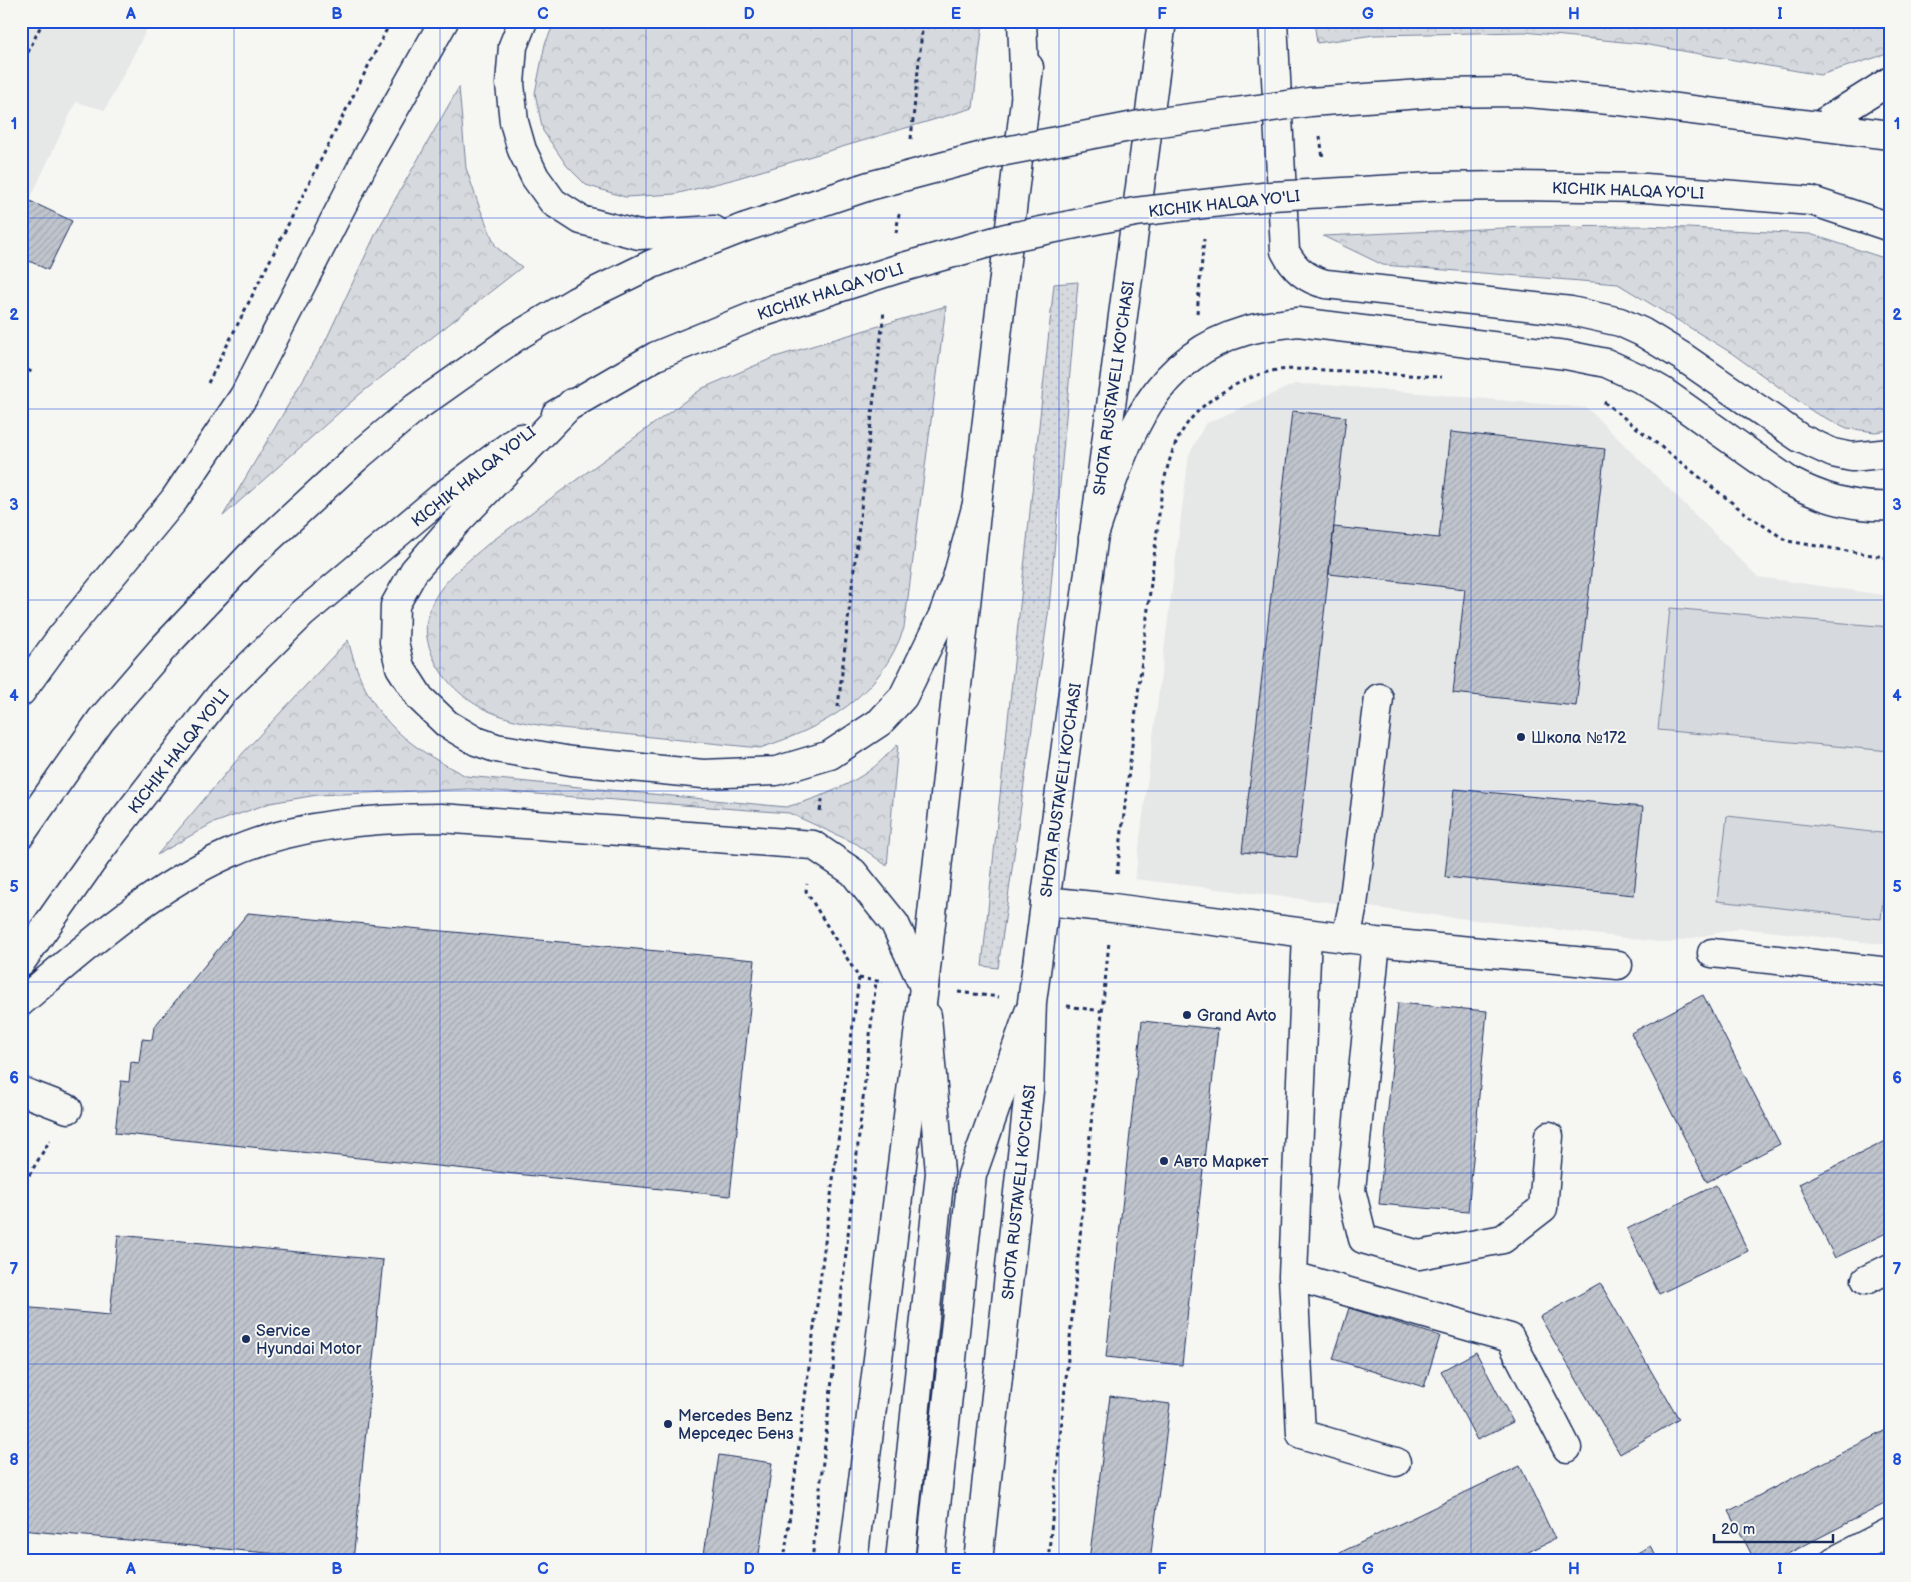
<svg xmlns="http://www.w3.org/2000/svg" width="1911" height="1582" viewBox="0 0 1911 1582" font-family="'Balsamiq Sans',sans-serif">
  <style>
    .built { fill: #e6e7e7 }
    .grass { fill: url(#grass-dots); stroke: #78849e }
    .forest { fill: url(#forest-crowns); stroke: #78849e }
    .pitch { fill: #d6d9dd; stroke: #78849e }
    .building { fill: url(#building-hatch); stroke: #1b2f5e }
    .lines { fill: none; stroke-linecap: round; stroke-linejoin: round }
    .minor-casing { stroke: #1b2f5e; stroke-width: 31 }
    .major-casing { stroke: #1b2f5e; stroke-width: 31 }
    .highway-casing { stroke: #1b2f5e; stroke-width: 31 }
    .path { stroke: #1b2f5e; stroke-width: 3; stroke-dasharray: 4 4; stroke-linecap: butt }
    .minor { stroke: #f6f6f2; stroke-width: 28 }
    .major { stroke: #f6f6f2; stroke-width: 28 }
    .highway { stroke: #f6f6f2; stroke-width: 28 }
    .highway-bridge-casing { stroke: #1b2f5e; stroke-width: 31; stroke-linecap: butt }
    .highway-bridge { stroke: #f6f6f2; stroke-width: 28 }
    .grid { fill: none; stroke: #1d4ed8; stroke-width: 1; stroke-opacity: 0.55 }
    .poi-dot { fill: #1b2f5e; stroke: #f6f6f2; stroke-width: 2 }
    .labels { text-anchor: middle; stroke-width: 4; stroke-linejoin: round; paint-order: stroke }
    .street-label { font-size: 16px; fill: #1b2f5e; stroke: #f6f6f2 }
    .poi-label { font-size: 16px; fill: #1b2f5e; stroke: #f6f6f2; text-anchor: start }
    .neatline { fill: none; stroke: #1d4ed8; stroke-width: 2 }
    .grid-label { font-size: 16px; text-anchor: middle; font-weight: bold; fill: #1d4ed8 }
  </style>
  <defs>
    <pattern id="grass-dots" width="8" height="8" patternUnits="userSpaceOnUse" patternTransform="scale(1.25)"><rect width="8" height="8" fill="#d6d9dd"/><path d="M2 2h.1M6 6h.1" fill="none" stroke="#b7bbc0" stroke-width="1.8" stroke-linecap="round"/></pattern>
    <pattern id="forest-crowns" width="20" height="18" patternUnits="userSpaceOnUse" patternTransform="scale(1.25)"><rect width="20" height="18" fill="#d6d9dd"/><path d="M2 6a3 3 0 1 1 6 0M12 15a3 3 0 1 1 6 0" fill="none" stroke="#b7bbc0"/></pattern>
    <pattern id="building-hatch" width="6" height="6" patternUnits="userSpaceOnUse" patternTransform="scale(1.25)"><rect width="6" height="6" fill="#c0c4cd"/><path d="M-1 1l2-2M0 6l6-6M5 7l2-2" fill="none" stroke="#a4a9b2"/></pattern>
  </defs>
  <rect width="100%" height="100%" fill="#f6f6f2"/>
  <filter id="ink" filterUnits="userSpaceOnUse"><feTurbulence type="fractalNoise" baseFrequency=".02" numOctaves="2"/><feDisplacementMap in="SourceGraphic" scale="10" xChannelSelector="R" yChannelSelector="G"/><feConvolveMatrix kernelMatrix="1 2 1 2 8 2 1 2 1" color-interpolation-filters="sRGB"/></filter>
  <g filter="url(#ink)">
    <path class="built" d="M21 21H151L105 110 76 102 21 218Z
      M1295 384 1328 385 1587 408 1758 577 1890 596V945L1742 928 1668 943 1135 879 1189 455 1205 424Z"/>
    <path class="grass" d="M1078 282 1049 608 998 968 982 966 1054 284Z"/>
    <path class="forest" d="M555 21H983L973 108 731 180 675 194 625 197 586 185 567 166 543 131 535 93 545 44Z
      M1314 21H1890V53L1820 75 1643 44 1524 32 1374 35 1317 43Z
      M459 87 466 168 479 206 496 247 522 267 360 394 223 516 324 344 376 233Z
      M1646 226 1810 234 1890 260V430L1875 432 1847 428 1815 413 1730 352 1618 284 1383 265 1323 236 1526 227Z
      M946 306 904 628C880 696 826 727 760 748 707 743 655 737 602 732 565 728 526 727 491 712 465 702 440 678 431 652 412 603 455 572 488 544L703 388 775 357Z
      M348 640C367 715 400 742 466 776L786 807C813 800 842 789 866 773 878 765 888 754 898 744L887 866 857 844 789 813 469 789 317 795 270 803 211 824 157 855 243 753Z"/>
    <path class="pitch" d="M1670 608 1890 627V751L1658 730Z
      M1727 816 1890 834 1881 919 1717 901Z"/>
    <path class="building" d="M30 201 72 221 48 270 21 257V218Z
      M1292 411 1346 417 1297 857 1242 852Z
      M1451 432 1605 449 1576 706 1453 693 1465 589 1329 574 1334 527 1439 538Z
      M1454 789 1643 807 1634 895 1445 877Z
      M248 913 755 960 730 1196 115 1133 121 1081 129 1082 131 1062 139 1063 142 1039 152 1040 154 1027Z
      M1703 995 1780 1144 1707 1182 1631 1033Z
      M1398 1003 1487 1011 1468 1212 1379 1204Z
      M1142 1021 1218 1029 1182 1365 1106 1357Z
      M1890 1139V1231L1835 1258 1799 1184Z
      M1716 1185 1748 1251 1659 1294 1627 1229Z
      M118 1235 383 1260 353 1561 21 1530V1307L110 1315Z
      M1600 1283 1679 1419 1620 1454 1540 1317Z
      M1349 1308 1440 1336 1424 1387 1333 1359Z
      M1476 1352 1513 1422 1477 1440 1441 1371Z
      M1110 1396 1170 1404 1150 1561H1089Z
      M1890 1428V1501L1774 1561H1755L1729 1511Z
      M719 1455 772 1463 758 1561H703Z
      M1520 1466 1555 1539 1510 1561H1331L1329 1558Z
      M1650 1546 1659 1561H1623Z"/>
    <g class="lines">
      <defs>
        <path id="minor" d="M1045 901 1113 908 1376 942 1618 965
          M1307 934 1293 1276 1301 1434 1396 1462
          M1346 939 1353 905 1379 698
          M1376 942 1351 1190 1363 1239 1419 1255 1503 1239 1543 1208 1549 1136
          M1712 953 1890 972
          M21 1091 68 1109
          M1293 1276 1510 1338 1567 1448
          M1866 1280 1890 1268
          M900 1561 940 1173 927 1016
          M930 1561 972 1175 1029 1012
          M1834 1561 1890 1532"/>
        <path id="major" d="M853 1561 924 987 977 504 1029 67
          M978 1561 1029 1091 1032 1002 1162 21"/>
        <path id="highway" d="M523 21 513 46 510 84 514 122 522 150 535 177 553 202 581 220 639 235 714 230
          M1022 21 1025 92
          M1273 21 1285 251C1294 269 1306 279 1326 284L1571 311 1620 322 1642 332 1683 357 1800 438 1833 453 1852 457 1890 453
          M1818 126 1890 81
          M1818 126 1890 135
          M1812 201 1890 227
          M572 403 455 524 414 571 395 605 394 642 400 667 420 698 447 724 476 741 496 748 571 761 703 774 776 771 830 755 880 722 903 697 943 615 957 578 977 504
          M556 414 656 356 764 312
          M1093 538C1123 451 1145 360 1245 331 1262 326 1280 324 1298 322L1566 355 1606 363 1641 379 1662 391 1789 481C1821 498 1853 508 1890 506
          M21 692 61 637 174 500 244 396 366 159 444 21
          M21 834 101 720 164 647 249 557 356 458 415 408 514 338 576 301 652 264 743 228
          M21 962 100 850 222 693 302 614 440 498 520 438
          M21 1002C84 948 153 887 230 853 291 825 374 818 441 818L813 845 853 872 895 924 924 987"/>
      </defs>
      <use href="#minor" class="minor-casing"/>
      <use href="#major" class="major-casing"/>
      <use href="#highway" class="highway-casing"/>
      <path class="path" d="M21 67 43 21
        M1320 136 1323 159
        M911 139 923 21
        M896 233 899 214
        M1197 313 1204 239
        M21 366 33 373
        M208 383 391 21
        M1604 402 1749 516 1787 541 1890 558
        M838 707 884 311
        M820 811 823 795
        M1117 874 1161 497C1171 442 1184 412 1235 385 1249 378 1263 372 1278 370 1300 368 1322 370 1343 371 1376 373 1409 375 1442 377
        M859 978 883 982
        M958 992 999 997
        M1067 1006 1101 1011
        M21 1189 50 1140
        M784 1561 859 978 806 891 807 884
        M812 1561 876 981
        M1048 1561 1109 942"/>
      <use href="#minor" class="minor"/>
      <use href="#major" class="major"/>
      <use href="#highway" class="highway"/>
      <defs>
        <path id="highway-bridge" d="M743 228 869 186 990 154 1145 124 1310 102 1435 93 1517 92 1621 101 1818 126
          M764 312 900 268 1006 238 1135 212 1272 196 1432 187 1511 186 1646 188 1812 201"/>
      </defs>
      <use href="#highway-bridge" class="highway-bridge-casing"/>
      <use href="#highway-bridge" class="highway-bridge"/>
    </g>
  </g>
  <path class="grid" d="M234 21V1561M440 21V1561M646 21V1561M852 21V1561M1059 21V1561M1265 21V1561M1471 21V1561M1677 21V1561M21 218H1890M21 409H1890M21 600H1890M21 791H1890M21 982H1890M21 1173H1890M21 1364H1890"/>
  <g class="poi-dot">
    <circle cx="1521" cy="737" r="5"/>
    <circle cx="1187" cy="1015" r="5"/>
    <circle cx="1164" cy="1161" r="5"/>
    <circle cx="246" cy="1339" r="5"/>
    <circle cx="668" cy="1424" r="5"/>
  </g>
  <g class="labels">
    <g class="street-label">
      <text transform="translate(1628 190) rotate(2)" y="6">KICHIK HALQA YO'LI</text>
      <text transform="translate(1224 203) rotate(-6)" y="6">KICHIK HALQA YO'LI</text>
      <text transform="translate(830 291) rotate(-18)" y="6">KICHIK HALQA YO'LI</text>
      <text transform="translate(1113 388) rotate(-82)" y="6">SHOTA RUSTAVELI KO'CHASI</text>
      <text transform="translate(473 476) rotate(-38)" y="6">KICHIK HALQA YO'LI</text>
      <text transform="translate(178 751) rotate(-52)" y="6">KICHIK HALQA YO'LI</text>
      <text transform="translate(1060 790) rotate(-82)" y="6">SHOTA RUSTAVELI KO'CHASI</text>
      <text transform="translate(1018 1192) rotate(-84)" y="6">SHOTA RUSTAVELI KO'CHASI</text>
    </g>
    <g class="poi-label">
      <text x="1531" y="743">Школа №172</text>
      <text x="1197" y="1021">Grand Avto</text>
      <text x="1174" y="1167">Авто Маркет</text>
      <text x="256" y="1336">Service<tspan x="256" dy="18">Hyundai Motor</tspan></text>
      <text x="678" y="1421">Mercedes Benz<tspan x="678" dy="18">Мерседес Бенз</tspan></text>
    </g>
  </g>
  <rect width="1911" height="1582" fill="none" stroke="#f6f6f2" stroke-width="55"/>
  <path d="M1714 1534v8h119v-8" fill="none" stroke="#1b2f5e" stroke-width="2.5"/>
  <text x="1721" y="1534" font-size="15" fill="#1b2f5e" stroke="#f6f6f2" stroke-width="4" paint-order="stroke">20 m</text>
  <rect x="28" y="28" width="1856" height="1526" class="neatline"/>
  <g class="grid-label">
    <text x="131" y="19">A</text>
    <text x="337" y="19">B</text>
    <text x="543" y="19">C</text>
    <text x="749" y="19">D</text>
    <text x="956" y="19">E</text>
    <text x="1162" y="19">F</text>
    <text x="1368" y="19">G</text>
    <text x="1574" y="19">H</text>
    <text x="1780" y="19">I</text>
    <text x="14" y="129">1</text>
    <text x="1897" y="129">1</text>
    <text x="14" y="320">2</text>
    <text x="1897" y="320">2</text>
    <text x="14" y="510">3</text>
    <text x="1897" y="510">3</text>
    <text x="14" y="701">4</text>
    <text x="1897" y="701">4</text>
    <text x="14" y="892">5</text>
    <text x="1897" y="892">5</text>
    <text x="14" y="1083">6</text>
    <text x="1897" y="1083">6</text>
    <text x="14" y="1274">7</text>
    <text x="1897" y="1274">7</text>
    <text x="14" y="1465">8</text>
    <text x="1897" y="1465">8</text>
    <text x="131" y="1574">A</text>
    <text x="337" y="1574">B</text>
    <text x="543" y="1574">C</text>
    <text x="749" y="1574">D</text>
    <text x="956" y="1574">E</text>
    <text x="1162" y="1574">F</text>
    <text x="1368" y="1574">G</text>
    <text x="1574" y="1574">H</text>
    <text x="1780" y="1574">I</text>
  </g>
</svg>
